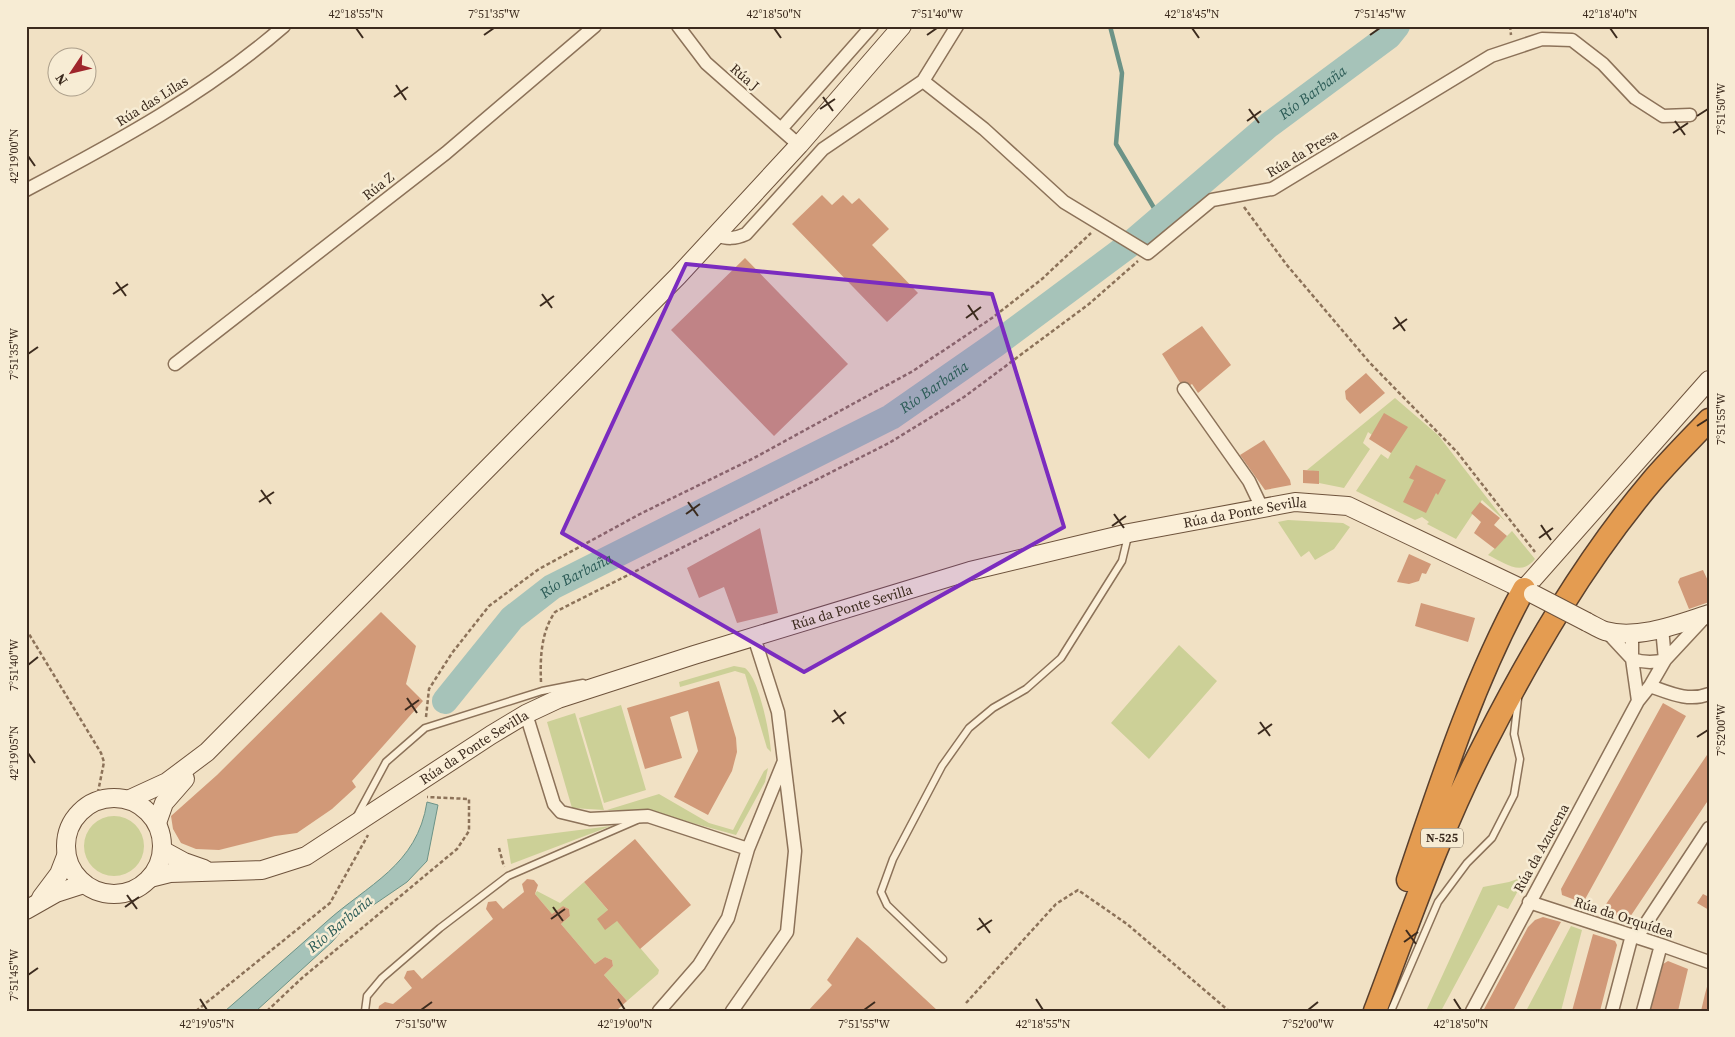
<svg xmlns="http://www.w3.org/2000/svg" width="1735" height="1037" viewBox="0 0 1735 1037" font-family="'Source Serif 4',serif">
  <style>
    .green { fill: #ccd097 }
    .water { fill: #a6c3b9; stroke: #6c9387 }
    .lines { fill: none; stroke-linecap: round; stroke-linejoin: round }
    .stream { stroke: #6c9387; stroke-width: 4.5 }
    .river { stroke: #a6c3b9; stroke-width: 26 }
    .building { fill: #d19978 }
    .lane-casing { stroke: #8c7259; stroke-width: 9 }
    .street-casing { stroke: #8c7259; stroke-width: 15 }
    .secondary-casing { stroke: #6e533c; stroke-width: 20 }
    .highway-casing { stroke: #5a402d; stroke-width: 25 }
    .path { stroke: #8c7259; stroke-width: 2.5; stroke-dasharray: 4 2.5; stroke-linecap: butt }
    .lane { stroke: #fbefd8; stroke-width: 6 }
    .street { stroke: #fbefd8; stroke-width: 12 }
    .secondary { stroke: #fbefd8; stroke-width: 18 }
    .highway { stroke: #e49c51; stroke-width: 22 }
    .secondary-bridge-casing { stroke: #6e533c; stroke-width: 20; stroke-linecap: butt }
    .secondary-bridge { stroke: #fbefd8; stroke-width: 18 }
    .marked { fill: #7b2cbf; fill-opacity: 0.2; stroke: #7b2cbf; stroke-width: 4; stroke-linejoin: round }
    .ticks { fill: none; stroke: #3c2b1e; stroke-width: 2 }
    .labels { text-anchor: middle; stroke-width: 5; stroke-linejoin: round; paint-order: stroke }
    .shield { fill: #f7ecd4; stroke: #746555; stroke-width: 1 }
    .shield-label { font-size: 12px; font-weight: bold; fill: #3c2b1e }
    .street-label { font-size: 14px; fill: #3c2b1e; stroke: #f7ecd4 }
    .water-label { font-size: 15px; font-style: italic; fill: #2c5c57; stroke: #f7ecd4 }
    .neatline { fill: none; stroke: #3c2b1e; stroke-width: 2 }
    .ticks-label { font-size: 12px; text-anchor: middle; fill: #3c2b1e }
  </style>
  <rect width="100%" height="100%" fill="#f1e1c4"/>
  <path class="green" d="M1395 398 1438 435 1505 521 1482 500 1456 539 1427 524 1429 522 1422 517 1415 520 1356 491 1381 454 1388 459 1391 453 1385 414 1372 435 1368 432 1363 443 1370 449 1344 488 1319 483V472L1307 470Z
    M1288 520 1343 523 1350 527 1334 549 1315 560 1309 551 1301 557 1278 522Z
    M1512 531 1535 559C1521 577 1505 563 1488 555Z
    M1179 645 1217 681 1149 759 1111 723Z
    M734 666 745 668C759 678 770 734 771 752L767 748 745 674 735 671 680 687 679 682Z
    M621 705 646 790 604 803 579 718Z
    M575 713 604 810 572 808 547 722Z
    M768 768 765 782 736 835 649 811 607 810 659 794 709 823 733 830 764 771Z
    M84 846a30 30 0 1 1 60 0a30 30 0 1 1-60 0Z
    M611 826 511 864 507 839Z
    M1526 876 1508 909 1498 905 1441 1011H1426L1483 887 1509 882Z
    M584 882 659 970 658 974 627 1001 604 975 613 966 612 960 605 957 595 964 561 924 570 916 569 909 563 906 552 914 535 894 537 891 560 903Z
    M1571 926 1582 930 1561 1011H1526Z"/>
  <path class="water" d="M427 802 438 805 427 861 407 882 350 921 332 942 256 1011H225C258 982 292 953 325 923 368 884 417 866 427 802Z"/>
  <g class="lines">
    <path class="stream" d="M1110 26 1122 73 1116 144 1160 218"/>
    <path class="river" id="s1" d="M445 701 512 618 552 587 891 417 996 344 1129 245 1269 125 1389 36 1397 26"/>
  </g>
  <path class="building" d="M822 195 832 205 843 195 852 204 859 198 889 229 872 245 918 293 887 322 792 224Z
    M745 258 848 364 774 436 671 330Z
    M1202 326 1231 365 1198 393 1192 384 1184 389 1162 354Z
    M1366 373 1385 393 1360 414 1346 399 1345 391Z
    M1384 413 1408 427 1391 453 1369 439Z
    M1264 440 1290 480 1291 485 1265 490 1240 455Z
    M1416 465 1446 480 1438 495 1436 493 1426 513 1403 502 1414 480 1409 478Z
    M1303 470 1319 471V484L1303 483Z
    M1480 502 1500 518 1494 525 1507 536 1495 549 1474 533 1481 522 1471 513Z
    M760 528 778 613 737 623 724 587 699 598 687 568Z
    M1409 554 1431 564 1426 574 1422 573 1419 581 1409 584 1397 582Z
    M1703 570 1709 583V602L1689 609 1678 582 1680 578Z
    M1421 603 1475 618 1468 642 1415 626Z
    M381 612 416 646 406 684 423 701 352 781 356 787 332 809 297 833 275 836 219 850 196 849 181 843 173 829 171 816 217 775Z
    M719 681 736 738 737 752 732 771 708 815 674 797 698 751 688 711 670 717 682 758 645 769 627 708Z
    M1663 703 1686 716 1583 903 1562 895 1561 889Z
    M1709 752V799L1630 917 1625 919 1602 910Z
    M635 839 691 905 640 949 617 921 605 930 597 919 608 910 584 882Z
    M527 879 534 880 538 885 535 894 552 914 563 906 569 909 570 916 561 924 595 964 605 957 612 960 613 966 604 975 627 1001 616 1011H378L379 1006 385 1002 393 1004 412 988 404 978 407 971 414 970 422 979 493 919 486 909 488 902 496 901 503 909 524 892 522 884Z
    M1709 893V910L1697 903 1703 894 1707 896Z
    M1543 917 1561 922 1513 1011H1483L1528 927 1535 920Z
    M1593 934 1615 941 1617 945 1600 1011H1572Z
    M857 937 868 946 938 1011H808L832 985 827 980Z
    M1668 961 1688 969 1678 1011H1650L1663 964Z
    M1708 983 1709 1011H1701L1705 994Z"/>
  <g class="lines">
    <defs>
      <path id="lane" d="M357 816 386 762 425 728 542 691 583 683
        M943 959 887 905 881 892 893 859 942 766 969 728 993 708 1026 689 1061 658 1122 561 1128 536
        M365 1011 367 996 382 978 440 928 508 876 637 820
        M1391 1011 1438 902 1467 863 1492 838 1514 795 1520 759 1514 734 1518 699"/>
      <path id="street" d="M678 26 706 63 799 145
        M923 81 984 129 1064 202 1148 253 1212 200 1272 189 1491 56 1542 39 1572 40 1603 64 1635 98 1663 116 1690 115
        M781 129 872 26
        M26 190C117 142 207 93 284 26
        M716 235C727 239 735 239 746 234L823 149 923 81 957 26
        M175 364 446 153 595 26
        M1184 389 1249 481 1262 508
        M1606 631 1632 659 1638 701
        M1632 633V659C1644 663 1653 663 1665 660L1662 628
        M1650 686C1670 693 1688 702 1709 694
        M526 714 554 804 561 812 590 819 648 816 748 849
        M1529 902 1661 945 1709 962
        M1637 937 1709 828
        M659 1011 699 965 728 918 748 849 784 761
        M732 1011 787 932 795 851 778 712 754 637
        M1472 1011 1638 701 1650 686 1665 660 1705 617
        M1612 1011 1632 935
        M1643 1011 1661 945"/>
      <g id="secondary">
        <path d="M1524 589 1709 380"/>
        <path d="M1587 622C1593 625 1599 629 1605 631 1638 640 1678 624 1709 614"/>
        <circle cx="114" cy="846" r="48"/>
        <path d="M130 799 167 782 207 752 678 276 799 145 902 26"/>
        <path d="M157 823 164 803 185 779"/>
        <path d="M162 850 184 862 204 869"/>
        <path id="s2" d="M150 878 170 873 262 870 306 856 491 735 526 714 558 699 694 655 970 571 1129 533 1295 502 1348 506 1533 594"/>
        <path d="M41 898 59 874 66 856"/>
        <path d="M26 910 56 893 84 884"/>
      </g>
      <path id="highway" d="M1408 880C1441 782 1474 680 1524 589
        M1375 1011C1409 921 1440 830 1484 745 1531 653 1585 560 1652 481 1670 460 1690 440 1709 420"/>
    </defs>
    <use href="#lane" class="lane-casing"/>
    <use href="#street" class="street-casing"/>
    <use href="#secondary" class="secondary-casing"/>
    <use href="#highway" class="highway-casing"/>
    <path class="path" d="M1510 26 1511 35
      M1244 207 1286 264 1370 363 1457 452 1535 552
      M26 629 101 753 104 762 96 802
      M541 682C540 658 541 632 555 612L889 443 964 397 1089 304 1138 261
      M426 717 429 689 452 653 489 606 539 569 640 514 754 458 913 371 992 318 1042 279 1091 233
      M499 848 504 867
      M966 1003 1056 904 1078 890 1127 924 1229 1011
      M196 1011 330 903 368 835
      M267 1011 302 978 457 849 469 831V799L427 797"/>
    <use href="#lane" class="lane"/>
    <use href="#street" class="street"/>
    <use href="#secondary" class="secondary"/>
    <use href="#highway" class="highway"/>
    <defs>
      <path id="secondary-bridge" d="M1533 594 1587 622"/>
    </defs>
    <use href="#secondary-bridge" class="secondary-bridge-casing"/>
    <use href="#secondary-bridge" class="secondary-bridge"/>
  </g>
  <path class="marked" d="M686 264 992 294 1064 527 804 672 562 533Z"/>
  <path class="ticks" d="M356 28 363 38M774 28 781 38M1192 28 1199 38M1610 28 1617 38M484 35 494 28M927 35 937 28M1370 35 1380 28M396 85 406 100M394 97 408 87M823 97 833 111M820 109 835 99M1249 109 1259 123M1697 116 1708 109M1247 121 1261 111M1675 121 1685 135M1673 133 1688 123M28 156 35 166M116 282 126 296M113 294 128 284M542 294 552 308M968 305 978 320M540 306 554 296M1395 317 1405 331M966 318 981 307M1393 329 1407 319M28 354 38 347M1697 426 1708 419M261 490 271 504M259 502 274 492M688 502 698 516M686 514 700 504M1114 514 1124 528M1541 525 1551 540M1112 526 1126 516M1539 538 1553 528M28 665 38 657M407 698 417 713M405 710 419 700M834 710 844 724M832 722 846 712M1260 722 1270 736M1258 734 1272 724M1697 737 1708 730M28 753 35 763M127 895 137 909M125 907 139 897M553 907 563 921M979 918 990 933M551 919 565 909M977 930 992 920M1406 930 1416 944M1404 942 1418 932M28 975 38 968M200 999 207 1010M618 999 625 1010M1036 999 1043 1010M1454 999 1461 1010M421 1010 432 1002M864 1010 875 1002M1308 1010 1318 1002"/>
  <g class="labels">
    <rect class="shield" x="1421" y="828.5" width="42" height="19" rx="4"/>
    <g class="shield-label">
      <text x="1442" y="842">N-525</text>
    </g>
    <g class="street-label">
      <text transform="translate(745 77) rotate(41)" y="5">Rúa J</text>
      <text transform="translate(152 101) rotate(-32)" y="5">Rúa das Lilas</text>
      <text transform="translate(1302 153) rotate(-31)" y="5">Rúa da Presa</text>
      <text transform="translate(378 186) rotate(-38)" y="5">Rúa Z</text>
      <text dy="5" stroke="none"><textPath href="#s2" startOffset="1169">Rúa da Ponte Sevilla</textPath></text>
      <text dy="5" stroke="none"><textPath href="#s2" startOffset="764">Rúa da Ponte Sevilla</textPath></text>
      <text dy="5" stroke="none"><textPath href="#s2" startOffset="359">Rúa da Ponte Sevilla</textPath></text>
      <text transform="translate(1541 848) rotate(-61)" y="5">Rúa da Azucena</text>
      <text transform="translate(1624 917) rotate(18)" y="5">Rúa da Orquídea</text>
    </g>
    <g class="water-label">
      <text dy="5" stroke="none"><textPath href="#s1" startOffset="1069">Río Barbaña</textPath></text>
      <text dy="5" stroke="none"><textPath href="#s1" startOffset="589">Río Barbaña</textPath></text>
      <text dy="5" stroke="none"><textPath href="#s1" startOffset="184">Río Barbaña</textPath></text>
      <text transform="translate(340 924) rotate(-40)" y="5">Río Barbaña</text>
    </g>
  </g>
  <rect width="1735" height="1037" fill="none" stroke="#f7ecd4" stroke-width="55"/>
  <g transform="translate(72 72) rotate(235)"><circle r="24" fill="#f7ecd4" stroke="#ac9f8b"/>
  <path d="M0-4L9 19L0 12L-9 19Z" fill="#9f262c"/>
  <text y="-8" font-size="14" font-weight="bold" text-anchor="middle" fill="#3c2b1e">N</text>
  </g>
  <rect x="28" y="28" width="1680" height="982" class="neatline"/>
  <g class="ticks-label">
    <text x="356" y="18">42°18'55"N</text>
    <text x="494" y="18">7°51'35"W</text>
    <text x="774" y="18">42°18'50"N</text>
    <text x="937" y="18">7°51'40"W</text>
    <text x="1192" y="18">42°18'45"N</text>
    <text x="1380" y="18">7°51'45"W</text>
    <text x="1610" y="18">42°18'40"N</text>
    <text transform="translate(1721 109) rotate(-90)" y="4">7°51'50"W</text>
    <text transform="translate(14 156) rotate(-90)" y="4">42°19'00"N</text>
    <text transform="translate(14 354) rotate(-90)" y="4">7°51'35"W</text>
    <text transform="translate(1721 419) rotate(-90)" y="4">7°51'55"W</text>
    <text transform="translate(14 665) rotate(-90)" y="4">7°51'40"W</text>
    <text transform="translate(1721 730) rotate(-90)" y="4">7°52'00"W</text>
    <text transform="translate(14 753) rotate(-90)" y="4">42°19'05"N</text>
    <text transform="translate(14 975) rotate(-90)" y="4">7°51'45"W</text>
    <text x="207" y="1028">42°19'05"N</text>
    <text x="421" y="1028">7°51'50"W</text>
    <text x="625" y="1028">42°19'00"N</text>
    <text x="864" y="1028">7°51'55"W</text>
    <text x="1043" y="1028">42°18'55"N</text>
    <text x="1308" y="1028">7°52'00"W</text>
    <text x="1461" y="1028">42°18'50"N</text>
  </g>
</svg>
